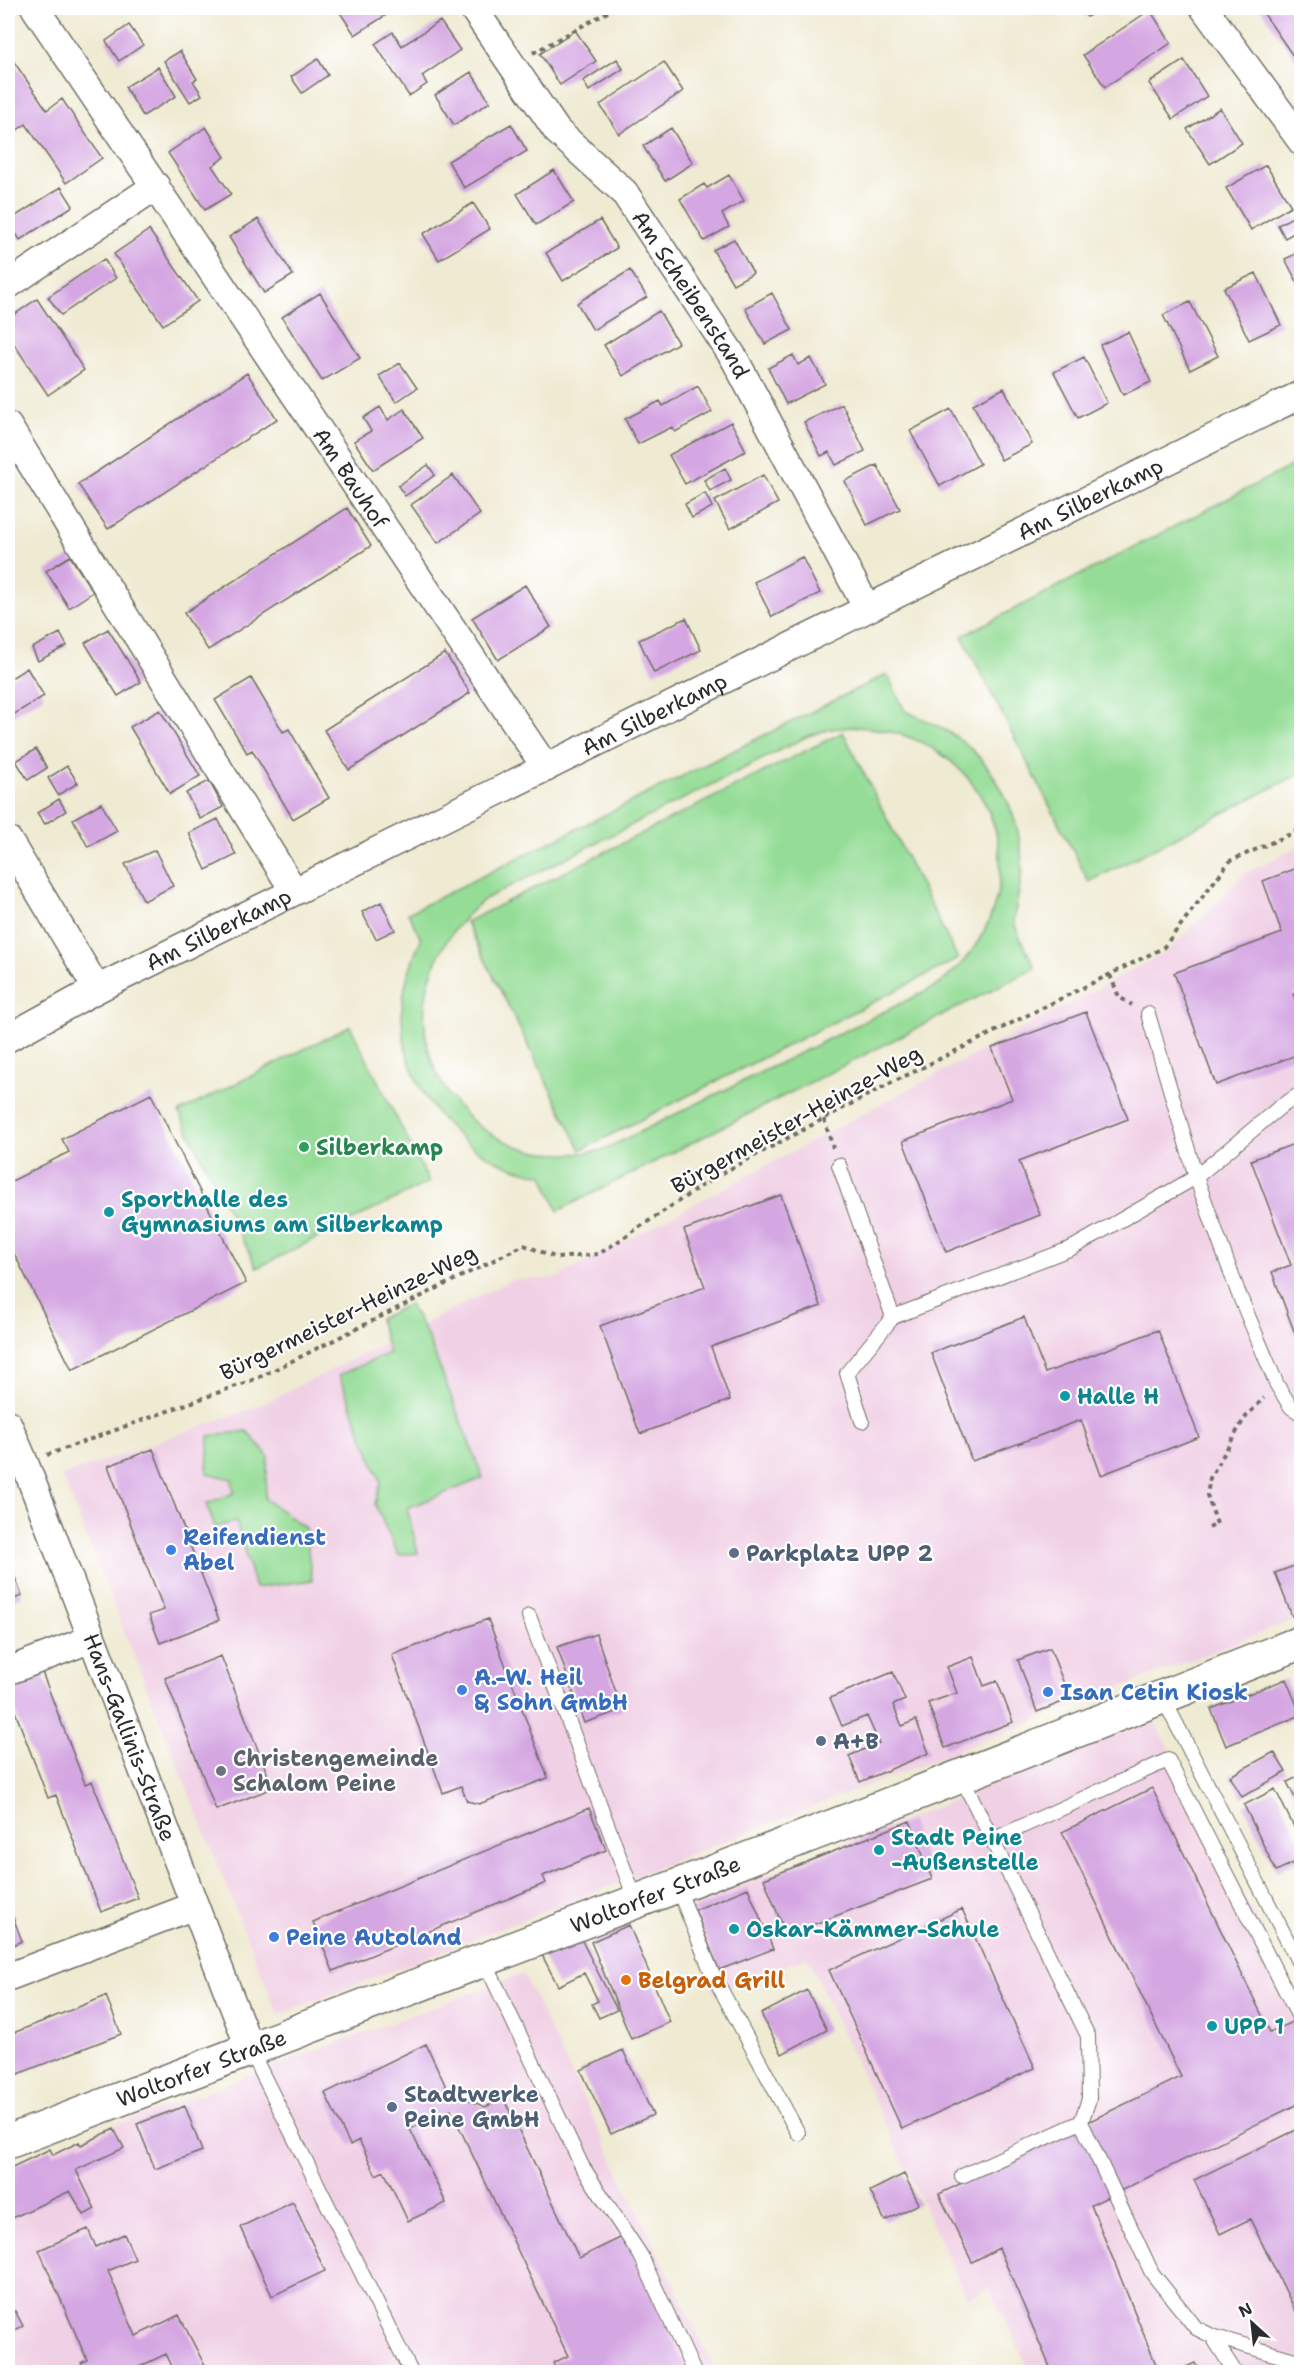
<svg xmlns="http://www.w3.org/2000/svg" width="1309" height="2380" viewBox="0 0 1309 2380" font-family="'Shantell Sans',sans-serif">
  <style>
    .built { fill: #f0d0e5 }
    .green { fill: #95dd97; stroke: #608461; stroke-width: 1.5; fill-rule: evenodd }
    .building { fill: #d4a6e2 }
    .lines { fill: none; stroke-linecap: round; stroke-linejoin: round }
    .lane-casing { stroke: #706e65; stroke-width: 16 }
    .street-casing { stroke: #706e65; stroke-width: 30 }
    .secondary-casing { stroke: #706e65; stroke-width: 36 }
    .path { stroke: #706e65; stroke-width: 4; stroke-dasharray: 4.5 4.5; stroke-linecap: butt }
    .lane { stroke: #fff; stroke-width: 14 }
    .street { stroke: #fff; stroke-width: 27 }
    .secondary { stroke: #fff; stroke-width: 33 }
    .leisure-dot { fill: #2e9e5b; stroke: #fff; stroke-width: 2 }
    .culture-dot { fill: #0f9aa8; stroke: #fff; stroke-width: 2 }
    .shop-dot { fill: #3f7fe0; stroke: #fff; stroke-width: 2 }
    .service-dot { fill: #5c6f8a; stroke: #fff; stroke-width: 2 }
    .worship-dot { fill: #6b7280; stroke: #fff; stroke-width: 2 }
    .food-dot { fill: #e8710a; stroke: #fff; stroke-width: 2 }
    .labels { text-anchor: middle; stroke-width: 4.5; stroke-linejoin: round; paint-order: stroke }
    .street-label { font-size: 22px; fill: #2b2b2b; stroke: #fff }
    .leisure-label { font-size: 22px; font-weight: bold; fill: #27864d; stroke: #fff; text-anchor: start }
    .culture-label { font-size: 22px; font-weight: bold; fill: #0d838f; stroke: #fff; text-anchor: start }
    .shop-label { font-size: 22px; font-weight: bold; fill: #366cbe; stroke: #fff; text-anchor: start }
    .service-label { font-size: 22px; font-weight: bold; fill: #4e5e75; stroke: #fff; text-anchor: start }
    .worship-label { font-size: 22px; font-weight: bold; fill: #5b616d; stroke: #fff; text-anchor: start }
    .food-label { font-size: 22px; font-weight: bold; fill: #c56008; stroke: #fff; text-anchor: start }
  </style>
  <rect width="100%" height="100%" fill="#fff"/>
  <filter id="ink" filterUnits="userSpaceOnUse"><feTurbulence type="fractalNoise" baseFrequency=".0167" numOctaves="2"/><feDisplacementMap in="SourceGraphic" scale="12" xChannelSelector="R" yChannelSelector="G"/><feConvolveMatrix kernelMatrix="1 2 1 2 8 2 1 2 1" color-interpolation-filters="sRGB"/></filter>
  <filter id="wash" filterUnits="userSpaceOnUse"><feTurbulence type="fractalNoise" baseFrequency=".008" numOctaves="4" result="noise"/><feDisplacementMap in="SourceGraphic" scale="24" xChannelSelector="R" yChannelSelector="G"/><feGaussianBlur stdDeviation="1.35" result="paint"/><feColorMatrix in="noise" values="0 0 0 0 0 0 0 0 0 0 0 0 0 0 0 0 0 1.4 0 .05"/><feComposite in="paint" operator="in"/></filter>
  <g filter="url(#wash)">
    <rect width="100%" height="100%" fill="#efead2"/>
    <path class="built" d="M1301 845V1617L278 2015 62 1476 261 1405 511 1280 556 1278 1168 951 1244 874Z
      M1154 1720 1301 2009V2372H1030L990 2289 967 2298 807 1957 714 1993 680 1910Z
      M523 1974 716 2372H8V2165Z"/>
    <path class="green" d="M1301 461V773L1089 882 962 636Z
      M887 674 905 711C921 718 936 724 950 733 995 761 1022 816 1022 869 1022 880 1013 917 1014 922 1018 938 1029 953 1035 968L558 1211 543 1175C464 1164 402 1094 402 1014 402 988 411 963 421 939L408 913ZM853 727C999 730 1053 896 938 985L603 1150C445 1183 359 1000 485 899L808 736 830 729Z
      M843 732 958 959 581 1150 466 922Z
      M350 1026 429 1182 257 1268 179 1112Z
      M409 1304 427 1335 483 1478 407 1508 418 1553 398 1555 375 1504 381 1482 339 1375 389 1353 379 1319Z
      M247 1431 268 1456 265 1499 305 1528 312 1580 255 1588 236 1522 215 1527 206 1504 234 1493 232 1479 207 1473 209 1436Z"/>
    <g id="blocks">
      <path class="building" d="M337 8H397L355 35Z
        M1081 8H1101L1087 17Z
        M1260 8H1302V69Z
        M1150 10 1171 43 1105 87 1083 55Z
        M440 21 460 50 422 76 427 84 409 96 375 44 393 32 402 46Z
        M129 25 143 45 119 61 106 41Z
        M575 30 596 61 560 85 540 54Z
        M180 51 197 79 193 81 202 95 190 102 164 61Z
        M8 53 47 110 62 99 102 158 66 183 26 124 10 135 8 131Z
        M318 59 328 75 302 93 291 77Z
        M617 59 623 69 589 91 583 81Z
        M1184 60 1207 96 1173 119 1149 83Z
        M664 62 683 91 619 134 600 105Z
        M158 67 176 96 143 116 125 87Z
        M471 72 490 102 454 125 435 95Z
        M1220 108 1242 143 1210 164 1187 129Z
        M511 124 527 151 464 188 448 161Z
        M206 127 225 157 212 166 231 194 205 210 168 153Z
        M671 128 693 163 665 181 643 146Z
        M1266 165 1291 206 1251 230 1226 188Z
        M554 170 574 202 536 225 517 194Z
        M729 175 744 201 722 214 729 227 704 241 680 199 704 184 707 188Z
        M61 187 73 206 20 240 8 221Z
        M473 203 490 229 439 260 423 234Z
        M1294 216 1301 229 1285 238 1278 225Z
        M258 219 293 275 264 293 229 237Z
        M600 220 617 248 563 281 546 253Z
        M149 230 198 301 163 325 114 254Z
        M734 239 753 273 733 284 713 250Z
        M1302 251V291L1285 259Z
        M104 259 116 278 61 315 48 297Z
        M630 270 647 297 593 330 577 303Z
        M1256 273 1281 325 1249 340 1224 288Z
        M320 293 360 358 322 381 282 317Z
        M772 293 792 330 765 344 745 308Z
        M37 299 84 370 48 395 8 335V319Z
        M1190 302 1218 356 1190 370 1163 315Z
        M659 311 678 343 623 376 604 345Z
        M1128 332 1151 382 1123 395 1100 345Z
        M793 355 798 365 811 358 825 384 786 404 768 368Z
        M1084 357 1107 403 1078 418 1054 372Z
        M400 363 417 388 396 402 379 376Z
        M247 373 277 419 108 529 78 484Z
        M698 386 712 412 675 432 672 427 638 444 625 419 660 401 663 406Z
        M1004 388 1032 444 1001 460 973 404Z
        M842 404 865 451 836 465 829 452 821 456 804 422Z
        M380 407 388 420 404 409 423 438 373 470 354 441 371 431 363 418Z
        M951 409 980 464 940 486 910 431Z
        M731 422 746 451 685 484 669 455Z
        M428 465 435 475 405 496 398 486Z
        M877 465 900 509 867 525 845 481Z
        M725 468 731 480 710 491 704 480Z
        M453 475 480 514 438 543 411 505Z
        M763 475 778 503 730 529 715 501Z
        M705 493 712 507 692 518 685 504Z
        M347 508 371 546 208 650 184 613Z
        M70 556 93 592 69 608 46 571Z
        M802 557 820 593 772 617 754 582Z
        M525 585 551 627 498 660 472 618Z
        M686 618 701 650 654 673 639 640Z
        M108 629 141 682 118 696 85 643Z
        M60 633 67 646 38 661 32 648Z
        M445 653 470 693 349 770 324 730Z
        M27 668 44 696 8 718V680Z
        M251 678 283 732 289 729 329 798 293 819 252 750 247 753 215 700Z
        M160 710 200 776 170 794 130 727Z
        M36 749 47 768 28 780 16 761Z
        M67 766 78 783 58 795 48 778Z
        M209 781 223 807 200 819 186 793Z
        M59 799 66 811 45 824 37 813Z
        M101 803 117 831 88 847 73 819Z
        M218 819 236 855 206 870 189 833Z
        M155 850 173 886 144 901 125 864Z
        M1302 866V991L1293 994 1302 1019V1053L1216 1085 1174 973 1282 933 1263 881Z
        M381 902 395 930 376 939 362 912Z
        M1086 1012 1128 1119 1019 1161 1040 1215 946 1252 903 1141 1012 1099 992 1048Z
        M151 1094 246 1283 72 1370 8 1241V1183L69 1152 62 1139Z
        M1302 1141V1350H1301L1272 1272 1291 1265 1251 1160Z
        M781 1195 821 1306 711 1347 730 1400 640 1434 600 1326 705 1287 684 1230Z
        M1024 1317 1045 1373 1158 1330 1199 1437 1101 1475 1081 1420 972 1461 931 1353Z
        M153 1449 219 1620 160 1643 149 1615 164 1610 108 1466Z
        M8 1559 22 1596 8 1601Z
        M1302 1563V1613L1292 1616 1275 1573Z
        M488 1619 548 1778 479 1804 467 1801 461 1786 443 1793 392 1655Z
        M596 1634 622 1710 584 1723 557 1647Z
        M1050 1648 1070 1699 1037 1712 1018 1660Z
        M221 1656 273 1788 216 1810 165 1678Z
        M973 1657 984 1686 997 1681 1013 1722 945 1748 928 1703 957 1693 947 1667Z
        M40 1667 85 1784 92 1781 138 1898 101 1912 56 1795 48 1798 8 1693V1679Z
        M893 1672 905 1700 893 1705 902 1726 916 1720 929 1753 860 1782 849 1756 879 1743 867 1716 842 1726 830 1698Z
        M1286 1679 1301 1715 1226 1746 1211 1709Z
        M1274 1752 1286 1772 1242 1797 1230 1776Z
        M1302 1775V1812L1287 1782Z
        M1152 1788 1270 2032 1294 2021 1302 2036V2102L1091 2205 1159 2372H1052L999 2248 972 2262 939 2194 1181 2077 1062 1832Z
        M1275 1789 1302 1843V1859L1276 1871 1244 1805Z
        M589 1808 606 1850 543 1876 546 1883 333 1971 313 1922Z
        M910 1821 932 1879 786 1935 764 1879Z
        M748 1888 773 1949 719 1970 695 1910Z
        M8 1904 22 1941 8 1947Z
        M962 1909 1035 2068 902 2129 829 1970Z
        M629 1925 670 2022 631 2039 591 1942Z
        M579 1935 617 2010 599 2018 592 2004 598 2001 584 1973 558 1986 541 1953Z
        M807 1990 827 2030 782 2054 761 2014Z
        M106 1996 121 2034 8 2078V2035Z
        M426 2044 448 2091 485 2107 504 2099 579 2258 624 2236 688 2372H557L553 2363 568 2356 451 2110 410 2129 446 2203 408 2221 384 2171 376 2175 359 2140 350 2145 325 2093Z
        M623 2050 653 2115 611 2134 581 2070Z
        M185 2106 202 2151 155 2169 137 2124Z
        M1302 2127V2324L1250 2219 1220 2234 1194 2180Z
        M114 2129 124 2148 76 2170 95 2209 84 2215 70 2191 8 2220V2169L50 2149 53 2155 79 2142 81 2145Z
        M904 2174 919 2204 885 2221 870 2191Z
        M293 2202 325 2271 272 2296 240 2227Z
        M88 2229 96 2247 124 2234 135 2259 108 2271 136 2336 179 2315 208 2372H175L166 2354 128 2372H85L81 2363 87 2360 39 2250Z
        M15 2311 23 2326 8 2334V2315Z
        M1195 2363 1200 2372H1175Z"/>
    </g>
  </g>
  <g filter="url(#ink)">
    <use href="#blocks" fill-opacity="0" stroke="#706e65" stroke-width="1.5"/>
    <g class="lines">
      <defs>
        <path id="lane" d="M1302 1093 1280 1107 1196 1177 1238 1292 1277 1385 1291 1407 1302 1414
          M839 1165 893 1317
          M862 1421 847 1373 893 1317 1072 1248 1196 1177 1148 1014
          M529 1616 636 1901
          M1163 1698 1302 1969
          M961 1776 1088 2036 1089 2099 1081 2122 1152 2273 1196 2328 1212 2336 1302 2362
          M992 1840 1168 1760 1302 2023
          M677 1886 712 1973 798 2133
          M484 1960 582 2166 641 2256 694 2372
          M250 2049 411 2372
          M962 2176 1081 2122
          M1212 2336 1235 2372"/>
        <g id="street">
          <path id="s1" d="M35 8 546 768"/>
          <path id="s2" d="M473 8 557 131 624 192 734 358 867 608"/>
          <path d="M1204 8 1302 142"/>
          <path d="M8 285 156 186"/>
          <path d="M8 426 294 891"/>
          <path d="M8 840 97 989"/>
          <path id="s3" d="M8 1038 97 989 1302 394"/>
          <path id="s4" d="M8 1424 25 1464 250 2049"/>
          <path d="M8 1671 91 1639"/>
          <path d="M8 1977 194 1906"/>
        </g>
        <g id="secondary">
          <path id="s5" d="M8 2142 857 1817 1302 1642"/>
        </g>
      </defs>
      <use href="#lane" class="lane-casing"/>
      <use href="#street" class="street-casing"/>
      <use href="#secondary" class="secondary-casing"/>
      <path class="path" d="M533 53 615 8
        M1110 975 1119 997 1132 1005
        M824 1119 833 1148
        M47 1455 258 1378 524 1245 557 1258 599 1254 715 1177 879 1089 1163 948 1230 861 1302 829
        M1209 1528 1217 1524 1207 1495 1210 1478 1244 1419 1264 1398"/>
      <use href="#lane" class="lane"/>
      <use href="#street" class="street"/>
      <use href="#secondary" class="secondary"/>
    </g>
  </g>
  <circle class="leisure-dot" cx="304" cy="1147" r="6"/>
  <g class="culture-dot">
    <circle cx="109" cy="1212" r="6"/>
    <circle cx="1065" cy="1396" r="6"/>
    <circle cx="879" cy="1850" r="6"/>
    <circle cx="734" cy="1929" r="6"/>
    <circle cx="1212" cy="2026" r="6"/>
  </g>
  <g class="shop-dot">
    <circle cx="171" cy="1550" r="6"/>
    <circle cx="462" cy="1690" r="6"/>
    <circle cx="1048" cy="1692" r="6"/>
    <circle cx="274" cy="1937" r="6"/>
  </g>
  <g class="service-dot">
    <circle cx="734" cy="1553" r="6"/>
    <circle cx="821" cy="1741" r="6"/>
    <circle cx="392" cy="2107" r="6"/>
  </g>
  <circle class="worship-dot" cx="221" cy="1771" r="6"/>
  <circle class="food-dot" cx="626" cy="1980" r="6"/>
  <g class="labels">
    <g class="street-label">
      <text dy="8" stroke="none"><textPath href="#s2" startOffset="362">Am Scheibenstand</textPath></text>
      <text dy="8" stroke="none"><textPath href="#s1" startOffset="566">Am Bauhof</textPath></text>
      <text dy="8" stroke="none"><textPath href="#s3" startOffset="1209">Am Silberkamp</textPath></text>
      <text dy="8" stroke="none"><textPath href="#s3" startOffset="723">Am Silberkamp</textPath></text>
      <text dy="8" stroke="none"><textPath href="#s3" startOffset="237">Am Silberkamp</textPath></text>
      <text transform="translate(796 1119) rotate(-29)" y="8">Bürgermeister-Heinze-Weg</text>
      <text transform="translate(348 1312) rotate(-26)" y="8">Bürgermeister-Heinze-Weg</text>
      <text dy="8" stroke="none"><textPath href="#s4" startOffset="336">Hans-Gallinis-Straße</textPath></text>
      <text dy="8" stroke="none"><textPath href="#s5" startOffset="693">Woltorfer Straße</textPath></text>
      <text dy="8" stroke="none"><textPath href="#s5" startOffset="207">Woltorfer Straße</textPath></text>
    </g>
    <g class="leisure-label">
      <text x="316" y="1155">Silberkamp</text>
    </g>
    <g class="culture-label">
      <text x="121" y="1207">Sporthalle des<tspan x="121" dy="25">Gymnasiums am Silberkamp</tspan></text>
      <text x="1077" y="1404">Halle H</text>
      <text x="891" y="1845">Stadt Peine<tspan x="891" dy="25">-Außenstelle</tspan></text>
      <text x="746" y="1937">Oskar-Kämmer-Schule</text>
      <text x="1224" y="2034">UPP 1</text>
    </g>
    <g class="shop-label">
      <text x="183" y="1545">Reifendienst<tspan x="183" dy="25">Abel</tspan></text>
      <text x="474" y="1685">A.-W. Heil<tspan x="474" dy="25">&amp; Sohn GmbH</tspan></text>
      <text x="1060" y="1700">Isan Cetin Kiosk</text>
      <text x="286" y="1945">Peine Autoland</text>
    </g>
    <g class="service-label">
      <text x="746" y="1561">Parkplatz UPP 2</text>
      <text x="833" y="1749">A+B</text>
      <text x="404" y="2102">Stadtwerke<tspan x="404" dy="25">Peine GmbH</tspan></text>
    </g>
    <g class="worship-label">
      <text x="233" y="1766">Christengemeinde<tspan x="233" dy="25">Schalom Peine</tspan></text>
    </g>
    <g class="food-label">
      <text x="638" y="1988">Belgrad Grill</text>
    </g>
  </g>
  <rect width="1309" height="2380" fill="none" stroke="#fff" stroke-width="30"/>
  <g transform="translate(1252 2323) rotate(333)" stroke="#ffffff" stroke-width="4.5" paint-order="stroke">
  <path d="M0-4.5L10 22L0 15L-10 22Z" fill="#2b2b2b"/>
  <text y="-9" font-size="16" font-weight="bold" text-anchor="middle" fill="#2b2b2b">N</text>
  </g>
</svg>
